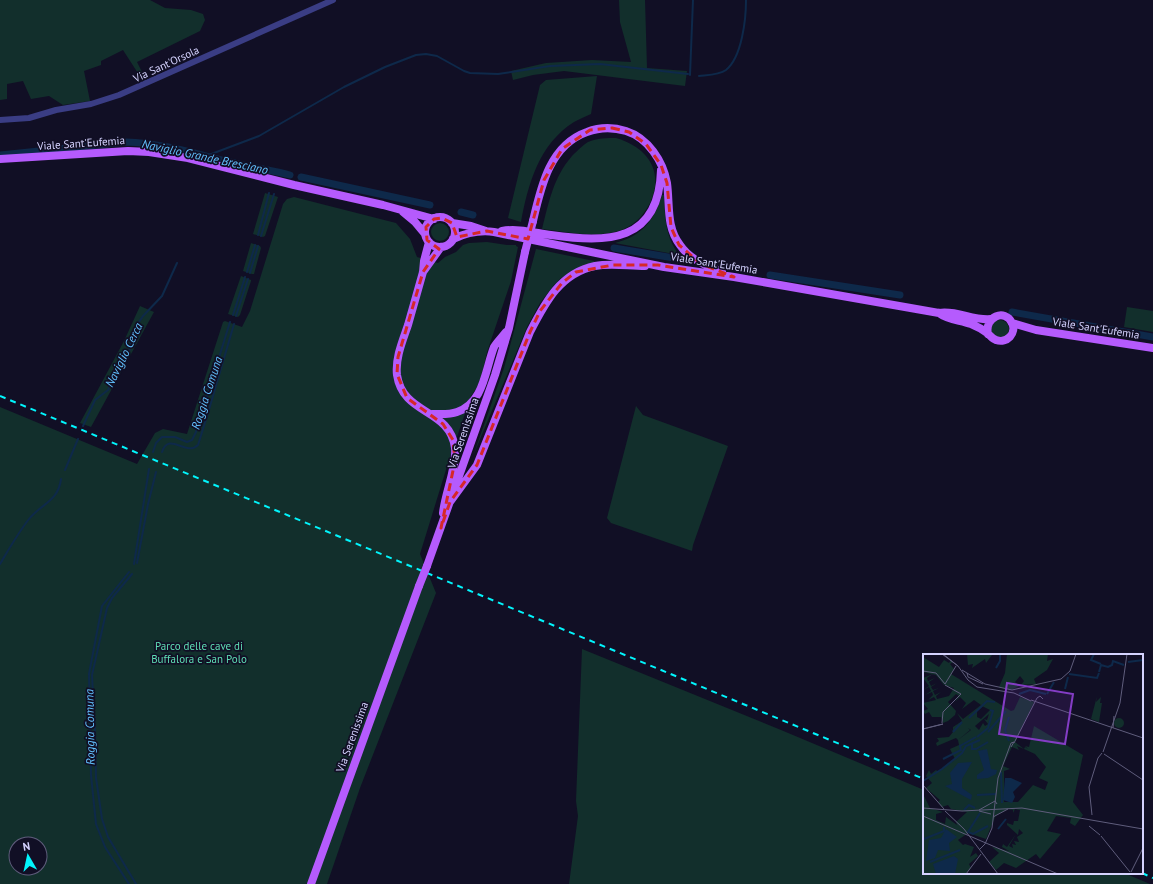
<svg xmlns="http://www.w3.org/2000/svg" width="1153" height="884" viewBox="0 0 1153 884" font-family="'PT Sans',sans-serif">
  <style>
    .green { fill: #122f2c; fill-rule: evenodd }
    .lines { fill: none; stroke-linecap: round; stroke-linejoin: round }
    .stream { stroke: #0e294a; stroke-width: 2 }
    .canal { stroke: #0e294a; stroke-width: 7 }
    .minor { stroke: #3a3d84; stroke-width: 6 }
    .major { stroke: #b55bfd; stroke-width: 8 }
    .rail { stroke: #02f5fc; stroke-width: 2; stroke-dasharray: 6 5; stroke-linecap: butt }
    .major-bridge { stroke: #b55bfd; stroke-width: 8 }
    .marked { fill: none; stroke: #d62828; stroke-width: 3; stroke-dasharray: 8 5; stroke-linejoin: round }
    .labels { text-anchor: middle; stroke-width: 3.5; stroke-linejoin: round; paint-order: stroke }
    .street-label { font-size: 11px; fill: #d5d3ff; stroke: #110f25 }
    .park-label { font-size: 11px; fill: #5fdfb5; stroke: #110f25 }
    .water-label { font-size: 12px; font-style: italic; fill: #62c1fe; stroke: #110f25 }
    .inset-river { fill: none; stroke: #0e294a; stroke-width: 2 }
    .inset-road { fill: none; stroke: #5f5d7c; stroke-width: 1 }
    .view { fill: #843dc5; fill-opacity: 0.15; stroke: #843dc5; stroke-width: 2 }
    .inset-edge { fill: none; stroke: #d5d3ff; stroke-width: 2 }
  </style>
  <rect width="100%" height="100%" fill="#110f25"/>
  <path class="green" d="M0 0H150L165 8 191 10 203 14 205 20 200 31 137 62 146 80 143 81 123 50 101 61V65L84 71 90 101 63 105 49 96 31 99 23 81 7 84V99L0 100Z
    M619 0H645L647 68 687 71 685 86 564 71 533 75 513 80 511 71 546 63 592 60 631 62 620 22Z
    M597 76 591 114C585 117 579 119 574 122 539 144 528 184 521 222L508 218 540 85 546 80Z
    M616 138C647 147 665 171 650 203 644 214 637 223 624 229 599 239 568 232 542 229 549 202 553 178 572 156 577 151 583 145 588 142 597 138 607 138 616 138Z
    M265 193 278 197 265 236 263 237 253 234Z
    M662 195H664C665 217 665 236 679 255L615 243C642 236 654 221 662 195Z
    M294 197 396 223 410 239 417 257 438 263 445 257 456 252 463 245 469 243 487 242 507 245H516V246L518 247 511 281 487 352 482 374 477 387 471 396 449 460 420 554 436 593 360 788 327 884H0V407L137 464 155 433 163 429 187 434 223 322 225 321 242 327 250 311 283 204 287 199ZM16 844H40V868H16Z
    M431 232a9 9 0 1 1 18 0a9 9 0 1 1-18 0Z
    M251 243 260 246 261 248 254 274H252L243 271Z
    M536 249 594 261 595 263 576 270 561 278 554 285 540 303 527 327 473 456 504 368Z
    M241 276 251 280V281L240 315 238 317 228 314Z
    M140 306 154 312 91 427 80 423 124 341Z
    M1127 307 1153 311V332L1124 327Z
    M991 329a9 9 0 1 1 18 0a9 9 0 1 1-18 0Z
    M636 406 643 415 728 446 693 545 692 551 611 523 607 518Z
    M582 649 781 730 924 790V873H1124L1150 884H569L578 816 576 801Z"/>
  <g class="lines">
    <path class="stream" d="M690 75 693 0
      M699 76C707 75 719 75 726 70 742 57 746 19 746 0
      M206 156 259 136 344 87 385 67 416 55 426 54 437 56 464 71 470 73 498 74 550 66 600 64 688 74
      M258 235 269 193
      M261 236 274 194
      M247 272 255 245
      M250 273 258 246
      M233 315 245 277
      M236 316 248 279
      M83 426 95 400 108 390 130 349 133 335 137 325 143 316 162 296 177 263
      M153 452 156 443 162 437H175L187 442 192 440 196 432 230 322
      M162 452C169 431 186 457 198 445L208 413 234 324
      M65 470 78 439
      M137 563 148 504 156 472
      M0 564C9 549 18 533 29 519 42 503 58 502 61 479
      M134 564 149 469
      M129 572 102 606 89 674 91 775 96 824 105 847 129 884
      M132 574 112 598 107 608 92 675 95 732 96 778 102 819 108 837 136 884"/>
    <path class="canal" d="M0 155 126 142C164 143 199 155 235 163 253 168 272 170 290 175
      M301 177 430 205
      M461 212 473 215
      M614 248 674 258
      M770 275 900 295
      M1012 312 1153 337"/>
    <path class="minor" d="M0 120 29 118 56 110 91 104 119 95 333 0"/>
    <path class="major" d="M0 159 128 151 149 152 188 158 294 185 383 205 434 219
      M403 212 415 222 425 234
      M425 232a15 15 0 1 1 30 0a15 15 0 1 1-30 0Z
      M533 221C541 186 550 145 587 132 600 127 613 127 626 131 648 138 663 161 667 183 670 205 666 227 680 245 690 260 706 265 722 272
      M452 223 471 226 486 231
      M502 231C518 228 535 233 551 235 607 243 659 243 661 170
      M453 239C466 233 480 230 494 232L664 267 734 277 939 313C957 310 973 321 991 319
      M429 242 424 261 423 272C418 290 413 307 408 325 403 340 395 358 397 375 403 416 450 408 455 448 457 467 445 493 443 513
      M423 272 441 247
      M939 313C948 320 960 320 971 324 976 326 982 329 987 333 990 335 992 339 996 340 1007 344 1017 333 1012 323 1005 308 984 317 988 334
      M1012 323 1036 330 1153 348
      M432 414C440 414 449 415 457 412 484 403 485 370 494 347 497 342 502 337 506 332
      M450 502 477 465 530 332C545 303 560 273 595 266 611 263 628 266 645 266
      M427 566 495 375 509 328 525 252
      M311 884 419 586"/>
    <path class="rail" d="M0 396 924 779
      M1142 873 1153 878"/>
    <path class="major-bridge" d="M525 252 533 221
      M419 586 427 566"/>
  </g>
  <path class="marked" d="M612 128 629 132 646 144 661 165 667 183 671 227 679 245 701 264 734 277 658 265H613L576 272 562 283 540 311 530 332 477 465 450 502 441 528 455 461 453 440 443 424 407 398 397 374 398 357 423 272 439 249 427 240 426 227 434 219 442 218 452 223 457 237 487 231 528 239 544 180 562 149 590 130Z"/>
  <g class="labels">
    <g class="street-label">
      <text transform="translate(166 64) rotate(-25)" y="4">Via Sant'Orsola</text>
      <text transform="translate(81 143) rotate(-4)" y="4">Viale Sant'Eufemia</text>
      <text transform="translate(714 263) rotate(9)" y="4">Viale Sant'Eufemia</text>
      <text transform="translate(1096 328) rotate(9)" y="4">Viale Sant'Eufemia</text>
      <text transform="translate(463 433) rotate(-71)" y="4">Via Serenissima</text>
      <text transform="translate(352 737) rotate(-70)" y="4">Via Serenissima</text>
    </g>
    <g class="park-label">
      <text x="199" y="650">Parco delle cave di<tspan x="199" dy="13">Buffalora e San Polo</tspan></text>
    </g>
    <g class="water-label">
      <text transform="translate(205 157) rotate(12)" y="4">Naviglio Grande Bresciano</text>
      <text transform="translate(124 355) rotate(-64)" y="4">Naviglio Cerca</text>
      <text transform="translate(207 393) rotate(-72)" y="4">Roggia Comuna</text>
      <text transform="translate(90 727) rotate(-91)" y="4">Roggia Comuna</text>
    </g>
  </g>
  <g transform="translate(923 654)">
    <rect width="220" height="220" fill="#110f25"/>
    <path d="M44 0H69V1L63 9 62 5 49 14 50 10 45 11ZM84 0H125L124 7 130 5 124 16 111 25 113 30 98 31 101 27 97 22 92 28 96 32 88 36 76 33 82 19ZM0 3 16 13 21 6 26 9 28 6 30 8 27 10 31 15 28 20 88 57 91 56 97 43 111 48 92 88 101 95 94 92 96 96 89 93 80 112 87 115 81 117V148H95L110 131 122 136 125 128 116 124 123 113 112 100 101 95 102 93 105 95 102 92 106 93 111 72 160 101 150 148 160 161 152 172 147 169 148 164 133 162 124 177 138 180 117 205 113 200 93 214 81 209 73 216 66 208 76 199 69 193 86 197 79 193 80 190 84 193 93 180 86 192 90 194 89 190 93 191 91 187 96 188 94 183 100 179 96 175 95 181 84 171V169L90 171 91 167H95L97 156 92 155 90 159V156L85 155 73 161 63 185 45 179 35 186 40 191 42 190 51 193 47 203 53 199 55 202 46 210 48 214 42 220H0V140L7 154 20 158 13 160V166L22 170 23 163 34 171 33 168 44 158 28 155 25 151 19 153 15 148 17 146 3 134 9 129 3 122 6 116 8 120 13 116 15 118 32 105 27 95 36 91 35 86 48 76 45 74 47 76 35 86 33 84 14 92 13 89 16 87 14 84 26 83 30 78 28 75 30 77V73L39 67 34 59 40 65 58 51 51 46 39 55 43 49 37 43 32 48 36 42 33 40 25 48 33 57 32 61 25 67 20 69 18 63H9L6 58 2 60 0 57 5 55 0 49 13 46 11 43 5 46 10 41 9 38 2 41 8 37 6 33 0 36 6 32 0 24 10 20 4 24 5 27 12 24 6 28 8 32 14 29 8 33 10 36 16 34 10 37 12 41 18 38 13 42 14 45 26 42 31 34 21 31 13 21 0 18ZM59 52 67 56 58 65 54 63V56ZM66 60 64 66 61 65 65 70 62 72 60 69 56 76 46 66 52 72ZM174 42 173 48 178 43 177 49H179L176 68 168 65ZM191 69a5 5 0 1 1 10 0a5 5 0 1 1-10 0Z" fill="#122f2c" fill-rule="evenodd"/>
    <path d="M64 95 68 115 74 116 73 120 65 124 54 125V121L61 116 55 97ZM49 108 39 125V134L49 141 48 146 22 132 29 130 27 119 35 109ZM82 124H88L99 129 90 138 92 143 89 149 80 146ZM23 175 34 183 26 189 27 197 15 196 12 204 3 207 6 186 18 184ZM31 202 35 205 32 220H13L10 210Z" fill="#0e294a"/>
    <path class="inset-river" d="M171 0 168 6 178 10M205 8 220 6M73 14 77 7V0M176 18 178 11 185 13 189 11 190 7 201 11M146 20 174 24 176 19M142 35 145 23M96 40 107 36 123 40M124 40 131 28M59 52 64 47 72 48M46 64 59 52M30 78 39 68M65 78 83 57M54 83 65 74 70 57 67 56M86 87 82 76 86 63M49 90V95H53L65 88M20 105 38 96 37 92 53 83M78 118 79 149M0 127 19 115 39 99 43 92 57 86M54 141 73 140M41 156 46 151 52 154M57 159 45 178 50 180 65 172M75 175 83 165M1 185 21 177V173M7 208 37 196"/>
    <path class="inset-road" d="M19 0 35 12 20 0M35 12 45 26 54 33 91 39 108 47M39 16 62 30 89 36 138 25 147 17 153 0M0 17 13 19 22 30M44 19 45 23 60 30M22 30 33 12M108 46 220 84M19 69 20 58 38 40 22 31M190 74 191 62M0 75 20 70 0 75M91 89 114 44 117 42 120 45M180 98 197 49 204 0M181 100 220 126M0 131 21 155M0 154 39 157 99 154 220 175M56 156 72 147 74 150M22 157 41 175 75 220M56 157 68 160M169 161 166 133 175 104 179 99M0 162 135 220M70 163 85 155M166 172 177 181M178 182 207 218M56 196 62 190 69 174 75 124 88 89 91 88 88 93M208 218 220 194M43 220 58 200"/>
    <path class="view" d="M84 29 150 40 142 90 76 80Z"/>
    <rect width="220" height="220" class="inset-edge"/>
  </g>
  <g transform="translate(28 856) rotate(351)"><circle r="19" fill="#110f25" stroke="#5f5d7c"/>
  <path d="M0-3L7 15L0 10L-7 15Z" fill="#02f5fc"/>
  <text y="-6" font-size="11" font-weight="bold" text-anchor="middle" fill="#d5d3ff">N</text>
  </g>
</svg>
